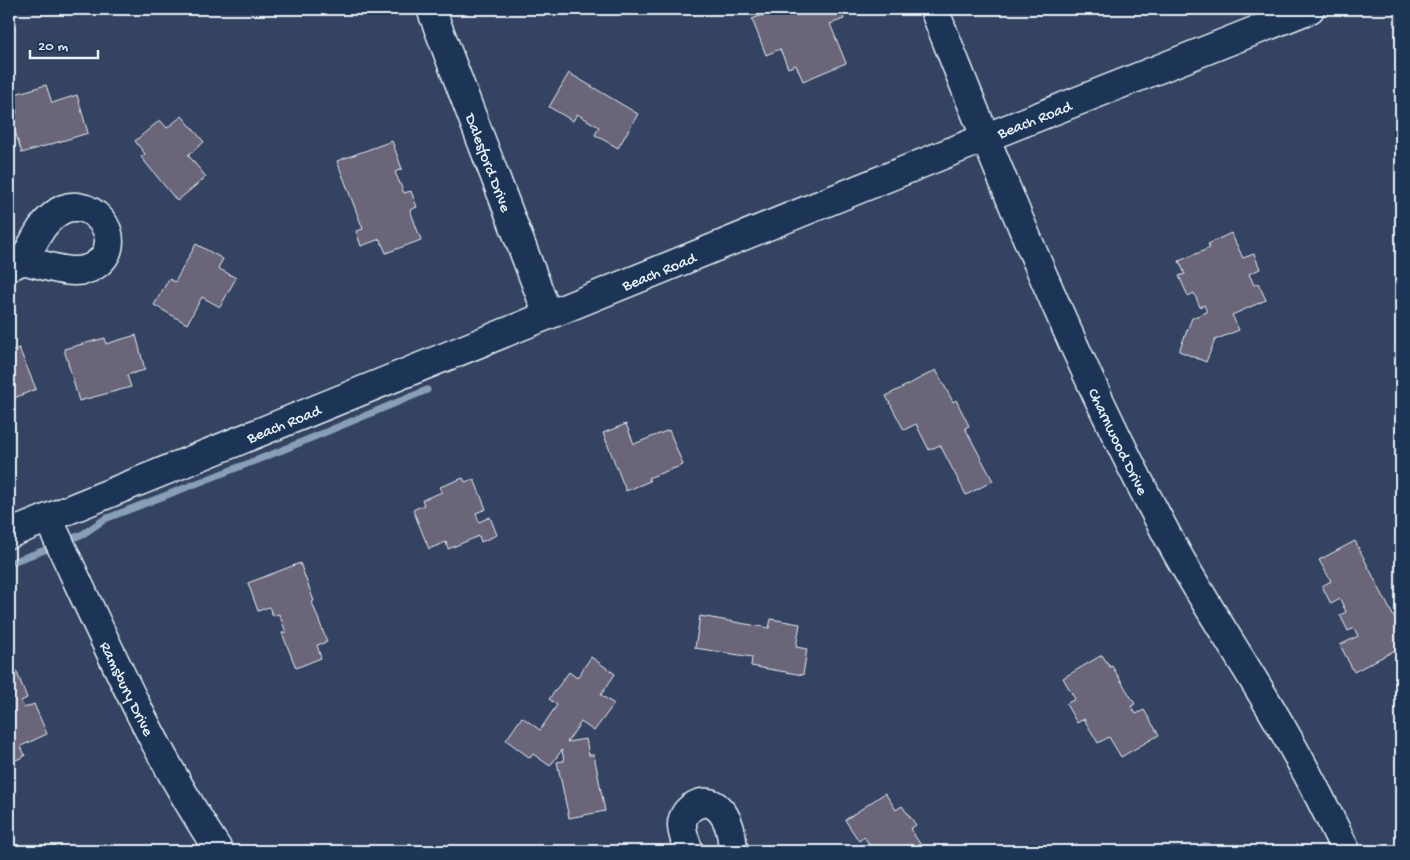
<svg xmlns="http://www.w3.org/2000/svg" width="1410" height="860" viewBox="0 0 1410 860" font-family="'Gochi Hand',sans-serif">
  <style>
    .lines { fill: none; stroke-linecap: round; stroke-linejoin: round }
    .stream { stroke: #889fb8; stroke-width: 7 }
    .building { fill: #6a6579; stroke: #e8f1f8 }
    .minor-casing { stroke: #e8f1f8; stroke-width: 31 }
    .minor { stroke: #1d3557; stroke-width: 28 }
    .labels { text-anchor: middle; stroke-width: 4.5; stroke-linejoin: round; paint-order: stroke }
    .street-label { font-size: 16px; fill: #e8f1f8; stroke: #1d3557 }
  </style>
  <rect width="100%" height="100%" fill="#344361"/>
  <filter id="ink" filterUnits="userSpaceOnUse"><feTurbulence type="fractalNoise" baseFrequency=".02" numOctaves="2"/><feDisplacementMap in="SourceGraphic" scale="10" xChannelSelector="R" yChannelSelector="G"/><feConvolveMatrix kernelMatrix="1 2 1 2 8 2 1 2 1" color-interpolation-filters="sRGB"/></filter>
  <g filter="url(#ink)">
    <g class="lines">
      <path class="stream" d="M66 541 83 534 105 519 280 451 427 390
        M9 563 56 546"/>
    </g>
    <path class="building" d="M778 9H793L794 11 800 9H840L844 19 830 24 846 63 803 81 796 65 788 68 780 49 766 55 752 19Z
      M569 73 638 114 618 148 595 135 599 127 577 114 573 121 549 107Z
      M46 85 52 103 77 95 88 133 22 153 10 116 17 113 12 95Z
      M182 116 204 142 188 155 206 177 177 201 141 157 145 154 135 141 160 120 167 128Z
      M392 141 402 169 395 172 404 193 411 191 417 207 410 210 421 240 386 253 380 239 361 246 356 231 363 229 337 161Z
      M1231 233 1243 258 1254 254 1260 269 1249 274 1254 285 1258 283 1266 300 1232 315 1239 330 1215 340 1206 362 1179 351 1192 318 1207 312 1204 305 1200 307 1194 293 1188 296 1179 276 1185 274 1179 261 1210 248 1208 244Z
      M196 244 223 259 218 268 236 278 220 307 202 297 187 324 154 305 169 279 175 282Z
      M136 335 145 370 127 375 131 387 79 401 64 349 105 338 106 344Z
      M19 348 36 389 9 400V352Z
      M936 370 953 402 956 400 969 426 965 428 993 481 966 495 940 445 929 450 916 424 904 430 886 396Z
      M626 424 634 444 669 430 683 465 648 478 650 481 626 491 603 433Z
      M463 478 465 482 474 479 486 509 476 513 479 522 490 517 497 535 481 542 479 536 448 549 446 542 429 549 413 510 424 505 422 500 442 492 440 487Z
      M1355 541 1401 631V647L1354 672 1340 645 1358 636 1354 628 1348 631 1340 615 1346 612 1340 599 1331 604 1322 586 1331 581 1319 560Z
      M300 563 314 601 312 602 327 642 317 645 321 658 296 668 282 633 286 632 279 614 273 616 269 607 258 611 248 583Z
      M700 616 769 628 771 619 800 624 796 647 807 649 803 675 751 666 752 657 695 648Z
      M1102 655 1110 667 1112 666 1135 704 1131 706 1136 714 1144 710 1159 735 1121 757 1109 737 1098 743 1084 719 1077 723 1066 704 1075 699 1063 678Z
      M591 657 615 674 601 695 614 704 594 731 581 722 567 742 586 739 589 755H594L605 811 569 818 557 762 564 761 562 750 550 766 533 754 530 758 506 740 522 717 540 730 557 705 549 699 569 672 577 678Z
      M16 670 27 698 21 701 24 708 34 704 47 734 21 746 25 756 9 763V673Z
      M885 793 896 810 902 806 916 825 910 829 925 851H866L872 848 864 837 859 841 845 820Z
      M1204 843 1209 844 1214 851H1189Z"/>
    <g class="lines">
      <defs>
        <g id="minor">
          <path id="s1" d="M431 9 548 315"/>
          <path id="s2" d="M934 9C1004 186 1077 367 1167 535 1199 595 1237 651 1271 709 1299 756 1323 803 1346 851"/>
          <path d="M9 267C13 265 18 262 23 261 26 261 31 262 34 263 53 267 76 277 94 266 133 241 87 185 53 216 39 227 32 246 24 261"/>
          <path id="s3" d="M48 518C101 631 150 747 219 851"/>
          <path id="s4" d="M9 534 987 137 1310 9"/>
          <path d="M689 851C686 843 682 834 682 825 682 808 705 795 718 808 730 819 732 836 733 851"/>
        </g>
      </defs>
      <use href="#minor" class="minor-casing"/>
      <use href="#minor" class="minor"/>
    </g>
  </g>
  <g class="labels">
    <g class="street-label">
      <text dy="6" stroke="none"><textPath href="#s4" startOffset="1106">Beach Road</textPath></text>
      <text dy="6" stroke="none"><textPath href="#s1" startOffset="164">Dalesford Drive</textPath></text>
      <text dy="6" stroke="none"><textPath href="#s4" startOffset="701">Beach Road</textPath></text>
      <text dy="6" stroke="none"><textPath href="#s4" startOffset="296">Beach Road</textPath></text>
      <text dy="6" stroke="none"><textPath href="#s2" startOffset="470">Charnwood Drive</textPath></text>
      <text dy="6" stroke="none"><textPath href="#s3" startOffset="188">Ramsbury Drive</textPath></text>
    </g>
  </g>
  <rect width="1410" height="860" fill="none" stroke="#1d3557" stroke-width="30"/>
  <rect x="15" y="15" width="1380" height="830" fill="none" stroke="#e8f1f8" stroke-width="2" filter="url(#ink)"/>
  <path d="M30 50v8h68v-8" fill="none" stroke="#e8f1f8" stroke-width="2.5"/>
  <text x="38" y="50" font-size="15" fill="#e8f1f8" stroke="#1d3557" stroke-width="4" paint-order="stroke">20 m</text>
</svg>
